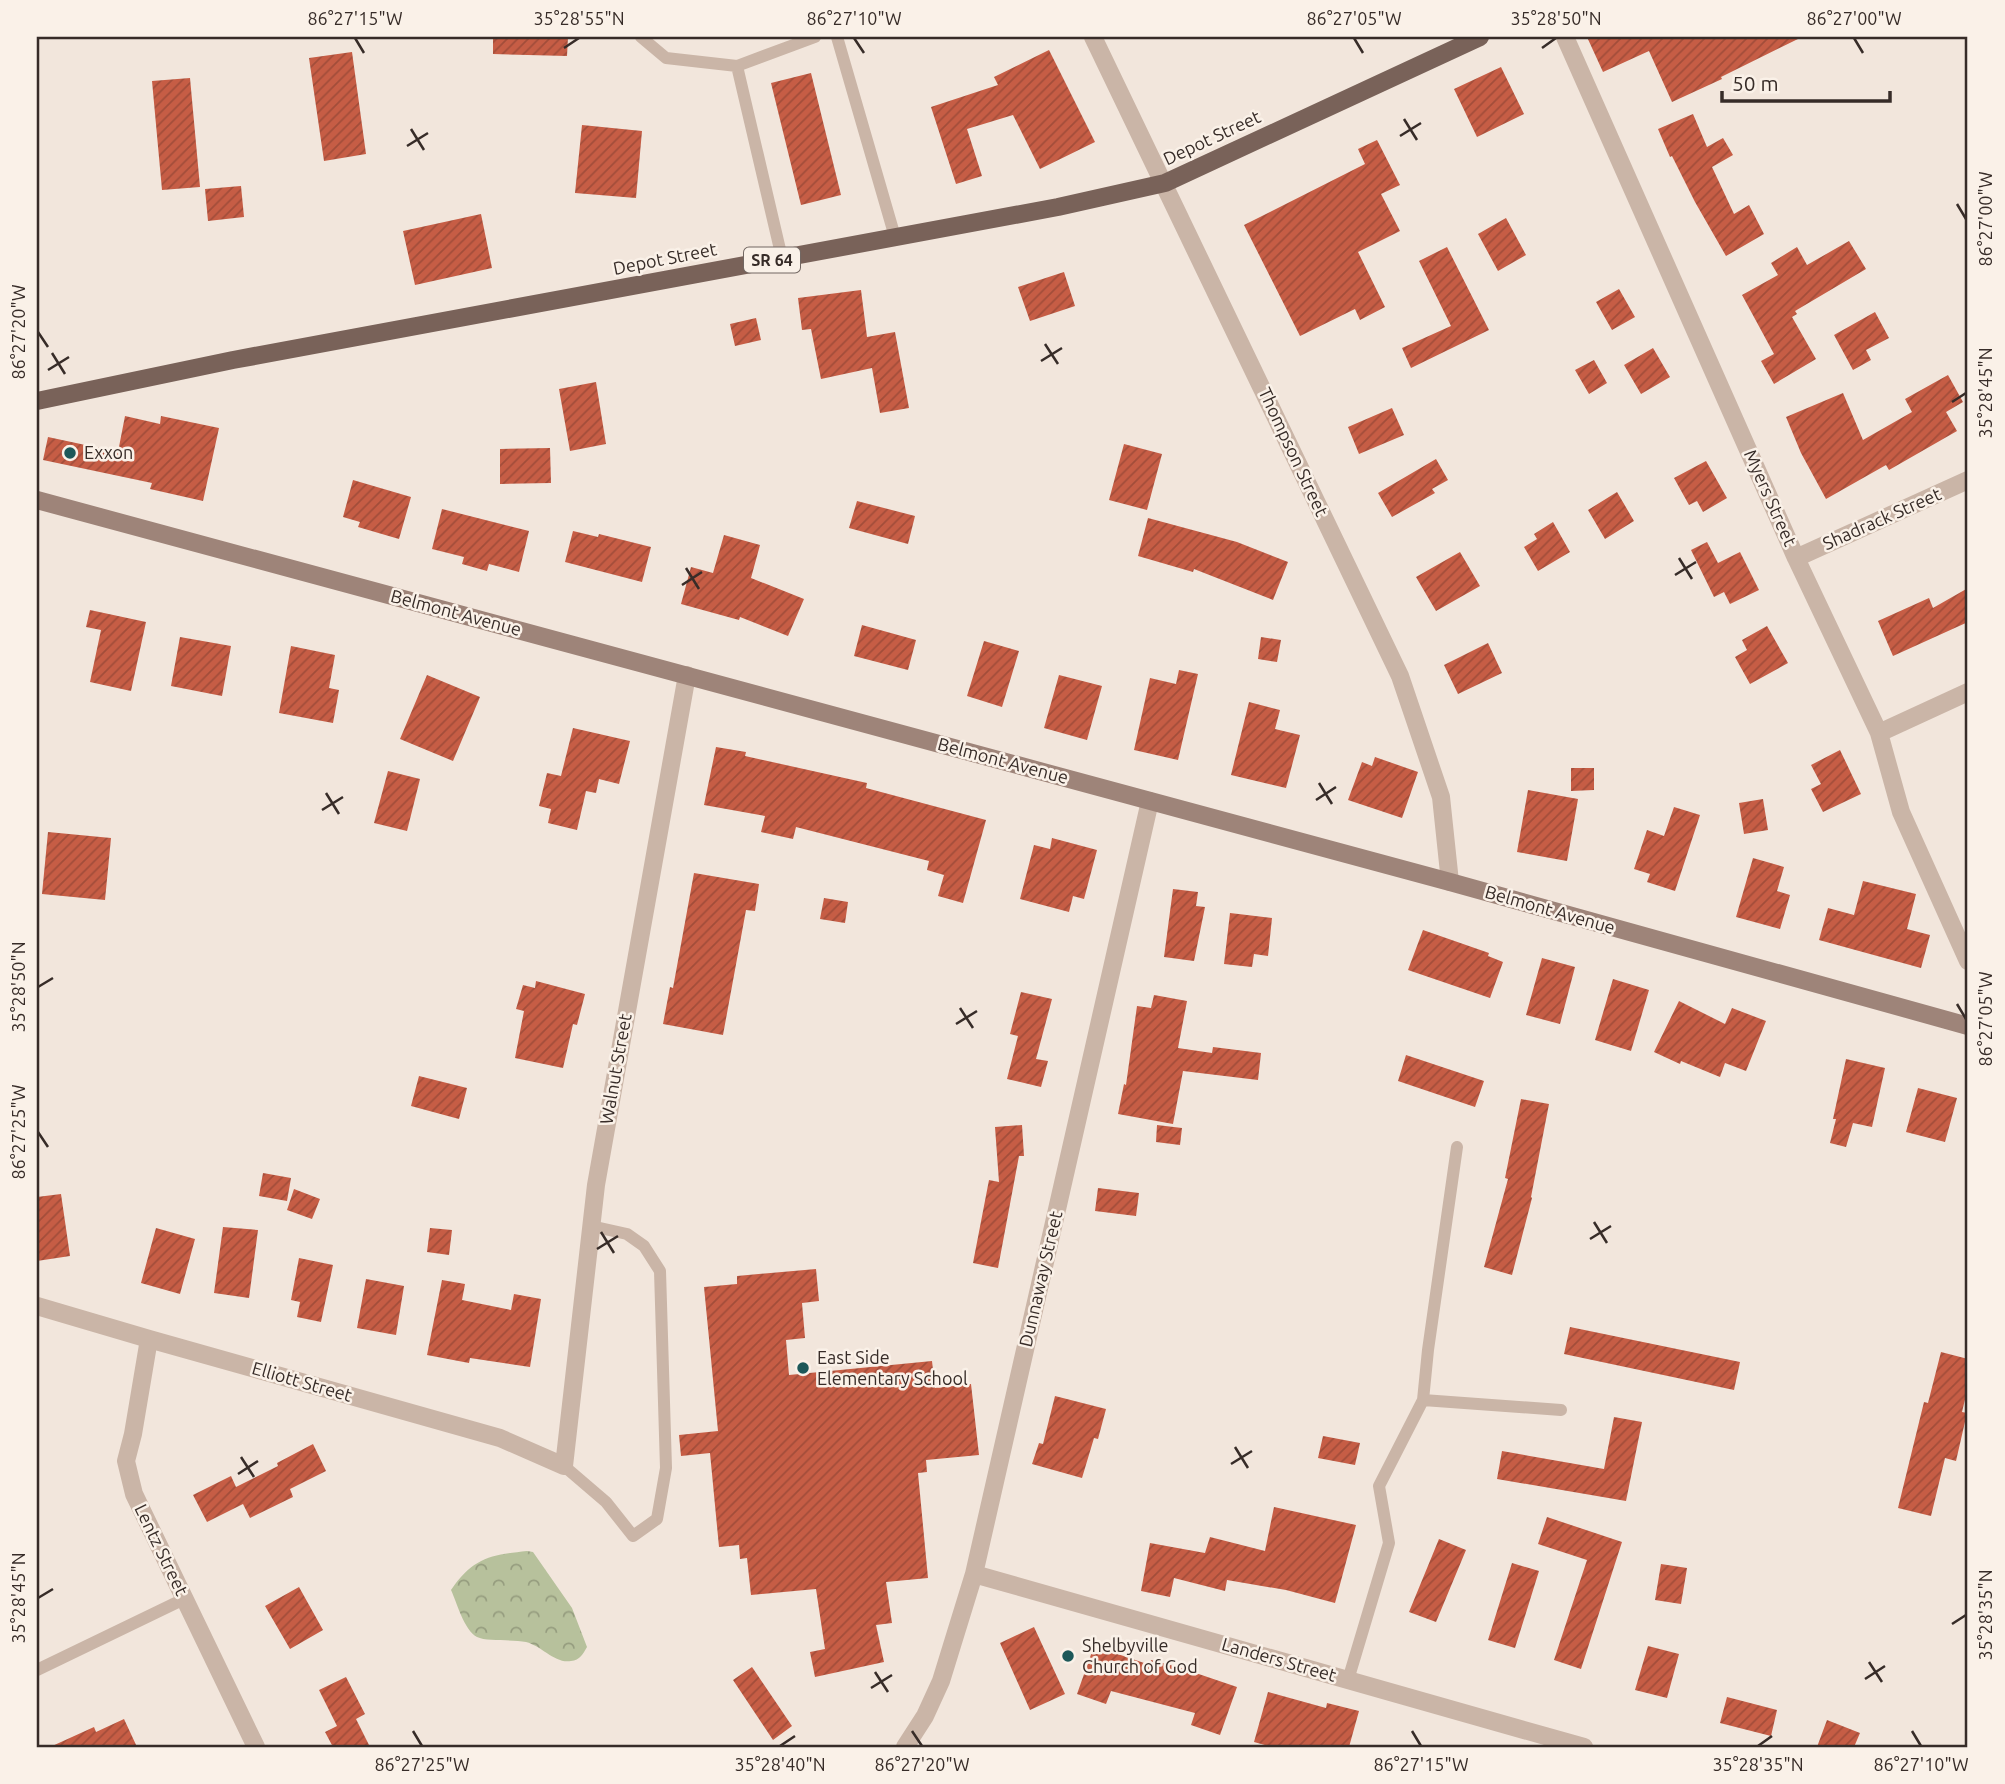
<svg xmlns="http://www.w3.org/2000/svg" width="2005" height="1784" viewBox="0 0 2005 1784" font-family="Ubuntu,sans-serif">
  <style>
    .park { fill: url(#park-crowns) }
    .building { fill: url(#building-hatch) }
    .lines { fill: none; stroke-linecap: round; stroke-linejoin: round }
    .service { stroke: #cab5a7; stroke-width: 12 }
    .minor { stroke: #cab5a7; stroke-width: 18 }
    .secondary { stroke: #9e8479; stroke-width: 18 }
    .primary { stroke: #796259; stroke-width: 18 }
    .ticks { fill: none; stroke: #372c28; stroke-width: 2.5 }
    .poi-dot { fill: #1d5859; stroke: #faf1e8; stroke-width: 2.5 }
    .labels { text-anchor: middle; stroke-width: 5; stroke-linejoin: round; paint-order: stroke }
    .shield { fill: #faf1e8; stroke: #726762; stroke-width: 2 }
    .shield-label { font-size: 16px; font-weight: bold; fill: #372c28 }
    .street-label { font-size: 18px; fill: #372c28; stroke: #faf1e8 }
    .poi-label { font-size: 18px; fill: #372c28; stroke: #faf1e8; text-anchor: start }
    .neatline { fill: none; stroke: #372c28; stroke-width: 2.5 }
    .ticks-label { font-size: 18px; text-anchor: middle; fill: #372c28 }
  </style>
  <defs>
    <pattern id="park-crowns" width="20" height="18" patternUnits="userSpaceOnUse" patternTransform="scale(1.75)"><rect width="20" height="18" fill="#b7c19c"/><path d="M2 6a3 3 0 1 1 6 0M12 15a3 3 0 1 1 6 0" fill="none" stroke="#969d7f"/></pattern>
    <pattern id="building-hatch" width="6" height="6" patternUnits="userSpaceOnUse" patternTransform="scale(1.75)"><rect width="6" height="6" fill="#c65d45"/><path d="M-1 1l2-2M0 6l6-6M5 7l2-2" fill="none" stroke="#a24d3a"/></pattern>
  </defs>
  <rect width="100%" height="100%" fill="#f2e6dc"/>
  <path class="park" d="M527 1551 533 1552 572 1608 587 1647C583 1654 580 1660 571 1661 555 1664 542 1646 526 1642 514 1639 487 1642 477 1637 464 1630 457 1603 451 1590 473 1558 490 1555 527 1551Z"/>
  <path class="building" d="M493 37H568L567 56 493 54Z
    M1587 37H1802L1721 77 1722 79 1672 102 1649 51 1603 72Z
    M1049 50 1095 142 1040 169 1013 115 967 129 982 176 956 184 931 107 998 85 994 77Z
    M352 52 366 154 324 161 309 58Z
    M1501 67 1524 114 1477 137 1454 89Z
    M811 73 841 195 801 205 771 83Z
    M190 78 200 187 162 190 152 81Z
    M1693 114 1707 147 1723 138 1733 155 1712 167 1734 214 1749 205 1764 234 1726 256 1695 202 1672 156 1670 157 1658 129Z
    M582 125 642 131 636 198 575 193Z
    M1377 140 1400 185 1381 194 1400 231 1358 252 1385 307 1360 320 1355 309 1300 336 1244 225 1365 164 1358 149Z
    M241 186 244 217 208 221 205 189Z
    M481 214 492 268 415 285 403 231Z
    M1506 218 1526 255 1498 271 1478 234Z
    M1849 241 1866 269 1795 311 1797 314 1792 317 1816 359 1774 384 1761 361 1774 354 1742 295 1778 275 1771 263 1797 247 1807 265Z
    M1447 247 1489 330 1411 368 1402 348 1451 326 1419 261Z
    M1064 272 1075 306 1030 321 1018 287Z
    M1619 289 1635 317 1612 330 1596 302Z
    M861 290 867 337 895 332 909 408 880 413 872 368 821 379 811 329 802 330 798 298Z
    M1875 312 1889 338 1866 350 1871 360 1853 370 1834 335Z
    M756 318 761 340 735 346 730 324Z
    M1653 348 1670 377 1641 394 1624 365Z
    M1594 360 1607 383 1589 394 1575 370Z
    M1948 375 1963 402 1946 412 1957 431 1889 470 1886 465 1826 499 1801 453 1786 417 1843 393 1863 440 1912 412 1905 399Z
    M596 382 606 444 570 451 559 389Z
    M1392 408 1404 435 1359 454 1348 427Z
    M125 416 160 424 161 416 219 428 203 501 150 489 152 483 43 460 48 437 118 452Z
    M1124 444 1162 454 1147 510 1109 500Z
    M550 448 551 483 500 484V449Z
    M1436 459 1448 480 1432 489 1435 493 1392 517 1378 493Z
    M1706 461 1727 498 1703 512 1697 501 1689 505 1674 478Z
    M353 480 411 497 399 539 358 527 360 522 343 517Z
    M1617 492 1634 521 1605 539 1588 510Z
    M857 501 915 516 908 544 849 528Z
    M442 509 529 531 519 572 489 564 487 571 462 564 464 557 432 549Z
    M1148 518 1237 542 1288 562 1273 600 1194 569 1193 572 1138 556Z
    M1553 522 1570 552 1538 571 1524 547 1537 539 1534 534Z
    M573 531 598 537 599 534 651 547 642 582 565 562Z
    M724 535 760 545 751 578 804 599 788 636 740 617 739 620 681 604 691 567 713 573Z
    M1707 542 1718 563 1740 552 1759 590 1730 604 1724 592 1714 597 1691 550Z
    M1460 552 1480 586 1436 611 1416 577Z
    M1968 588V622L1893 656 1878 621 1929 598 1933 608Z
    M90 610 146 622 131 691 90 682 101 630 86 627Z
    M862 625 916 640 908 670 854 656Z
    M1767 626 1788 663 1750 684 1735 657 1747 650 1742 640Z
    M180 637 231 646 222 696 171 686Z
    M1261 637 1281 640 1277 662 1258 659Z
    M984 641 1019 651 1002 707 967 696Z
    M1488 643 1502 673 1458 694 1444 665Z
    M291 646 335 655 329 688 339 690 333 723 279 713Z
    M1179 670 1198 674 1178 760 1134 750 1150 678 1176 684Z
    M427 675 480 697 453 761 400 739Z
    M1059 675 1102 686 1087 740 1044 728Z
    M1249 702 1280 710 1275 729 1300 735 1286 788 1231 775Z
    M573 728 630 741 619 784 599 779 596 793 586 791 577 830 548 823 551 809 539 806 547 773 561 776Z
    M716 747 746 752 745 756 867 783 866 788 986 820 963 903 938 896 944 875 927 870 929 861 796 827 793 839 761 832 765 816 704 805Z
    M1840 750 1861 794 1823 812 1811 789 1821 784 1811 765Z
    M1375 757 1418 772 1402 818 1348 800 1362 762 1372 766Z
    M1571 768H1594V790L1571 791Z
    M388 771 420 779 407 831 374 823Z
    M1528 790 1578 799 1567 861 1517 852Z
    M1763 799 1768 830 1744 834 1739 803Z
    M1674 807 1700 815 1675 891 1647 882 1650 874 1634 869 1647 830 1664 836Z
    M48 832 111 838 105 900 42 894Z
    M1052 838 1097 850 1084 899 1073 896 1069 912 1020 899 1034 845 1050 849Z
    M1753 858 1784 867 1777 891 1790 895 1780 929 1736 917Z
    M694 873 759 884 755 911 746 910 723 1035 663 1024 670 987 673 988Z
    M1863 881 1916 894 1907 929 1930 935 1921 968 1819 940 1828 908 1854 915Z
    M1173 889 1198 892 1196 906 1205 907 1194 961 1164 957Z
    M824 898 848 902 845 923 820 919Z
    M1230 913 1272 918 1268 956 1254 954 1252 967 1224 964Z
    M1423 930 1489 953 1488 956 1503 962 1490 998 1408 970Z
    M1542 958 1575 967 1560 1024 1526 1015Z
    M1613 979 1649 990 1631 1051 1595 1040Z
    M536 981 585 994 577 1025 573 1024 563 1068 515 1058 524 1011 516 1009 523 985 535 988Z
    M1021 992 1052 999 1036 1059 1048 1061 1041 1087 1007 1079 1018 1036 1010 1034Z
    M1154 995 1187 1001 1178 1048 1212 1053 1213 1047 1261 1053 1258 1080 1183 1071 1173 1124 1118 1114 1124 1084 1126 1085 1137 1006 1151 1008Z
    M1679 1001 1725 1024 1732 1008 1766 1021 1746 1071 1725 1063 1720 1077 1681 1061 1680 1064 1654 1052Z
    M1406 1055 1484 1081 1475 1107 1398 1081Z
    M1846 1059 1885 1068 1872 1127 1853 1123 1846 1147 1830 1143 1836 1119H1833Z
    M419 1076 467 1088 459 1119 411 1106Z
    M1918 1088 1957 1098 1945 1142 1906 1132Z
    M1521 1099 1549 1104 1531 1197 1532 1198 1512 1275 1484 1267 1508 1179 1505 1178Z
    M1022 1125 1024 1156H1019L998 1268 973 1263 989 1180 999 1182 995 1127Z
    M1157 1125 1182 1128 1180 1145 1156 1142Z
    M263 1173 291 1178 287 1201 259 1196Z
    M1098 1188 1139 1193 1136 1216 1095 1211Z
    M294 1189 320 1199 312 1219 287 1210Z
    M61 1194 70 1256 37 1261V1197Z
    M223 1227 258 1230 249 1298 214 1293Z
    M156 1228 195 1239 180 1294 141 1283Z
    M430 1228 452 1230 449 1255 427 1252Z
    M299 1258 333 1265 321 1322 297 1317 300 1302 291 1300Z
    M816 1269 819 1301 802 1303 805 1338 786 1340 789 1375 932 1361 935 1388 971 1384 979 1455 926 1460 927 1472 918 1473 928 1578 886 1582 892 1623 876 1625 884 1662 815 1677 810 1652 825 1649 816 1589 751 1595 747 1558 740 1559 739 1545 719 1547 710 1453 681 1456 679 1435 718 1431 704 1287 737 1284V1276Z
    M366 1279 404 1286 396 1335 357 1328Z
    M442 1280 465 1284 462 1300 511 1310 514 1294 541 1299 530 1367 470 1358 469 1363 427 1355Z
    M1570 1327 1740 1362 1734 1390 1564 1354Z
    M1941 1352 1968 1359V1387L1962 1412 1967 1413 1956 1461 1945 1458 1931 1516 1898 1508 1924 1402 1928 1403Z
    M1055 1396 1106 1409 1098 1439 1094 1438 1082 1478 1032 1464 1039 1443 1043 1444Z
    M1614 1417 1642 1422 1626 1501 1497 1479 1502 1451 1604 1469Z
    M1323 1436 1360 1443 1355 1465 1318 1458Z
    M313 1444 326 1471 290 1489 293 1497 250 1518 243 1504 207 1522 193 1495 231 1476 236 1487 278 1466 277 1463Z
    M1274 1507 1356 1525 1335 1603 1286 1590 1227 1580 1225 1591 1174 1578 1170 1597 1141 1591 1150 1543 1205 1553 1210 1537 1265 1551Z
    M1547 1517 1622 1542 1581 1669 1554 1660 1587 1560 1538 1544Z
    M1439 1539 1466 1550 1436 1622 1409 1612Z
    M1512 1563 1539 1571 1515 1648 1488 1640Z
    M1661 1564 1687 1568 1681 1604 1655 1600Z
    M299 1587 323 1630 290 1649 265 1606Z
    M1034 1627 1065 1694 1030 1710 1000 1643Z
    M1094 1646 1150 1665 1151 1660 1181 1668 1237 1687 1220 1735 1191 1725 1195 1713 1111 1691 1106 1704 1077 1694Z
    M1648 1646 1679 1654 1667 1698 1635 1690Z
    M752 1667 792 1726 773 1740 733 1680Z
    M346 1677 365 1714 356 1719 370 1747H333L325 1732 337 1726 319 1690Z
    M1268 1692 1326 1708 1327 1703 1359 1711 1349 1747H1272L1254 1742Z
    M1727 1697 1777 1710 1771 1736 1720 1723Z
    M124 1719 137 1747H50L94 1727 96 1732Z
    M1827 1720 1860 1733 1854 1747H1817Z"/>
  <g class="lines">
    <path class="service" d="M641 37 666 58 737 66 815 37
      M837 37 895 237
      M737 66 782 258
      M1423 1400 1428 1350 1457 1147
      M564 1466 606 1502 633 1536 657 1519 666 1468 660 1271 644 1246 627 1234 591 1226
      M37 1670 184 1599
      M1348 1680 1389 1543 1379 1486 1423 1400 1561 1410"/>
    <path class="minor" d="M1093 37 1400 676 1441 797 1450 882
      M1565 37 1796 558 1879 733 1901 812 1968 961
      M1796 558 1968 480
      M1879 733 1968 692
      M37 1306 149 1339 500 1438 564 1466 596 1185 687 675
      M149 1339 133 1434 126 1461 134 1494 256 1747
      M974 1574 1584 1747
      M905 1747 925 1716 941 1681 974 1574 1150 801"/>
    <path class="secondary" d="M37 500 1450 882 1968 1026"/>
    <path class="primary" d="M37 401 233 360 1058 207 1165 183 1480 37"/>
  </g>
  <path class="ticks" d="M355 38 364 53M854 38 864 53M1354 38 1363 53M1854 38 1863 53M564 48 579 38M1542 48 1556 38M1404 119 1417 140M411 129 424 150M1400 136 1421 123M407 146 428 133M1957 204 1966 219M38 332 48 347M1045 344 1058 364M52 353 65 374M1041 361 1062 348M48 370 69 357M1952 402 1966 393M1679 558 1692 579M686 568 699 589M1675 575 1696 562M682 585 702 572M1319 783 1332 804M326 793 339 814M1316 800 1336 787M322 810 343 797M38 987 53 978M1957 1004 1966 1019M960 1008 973 1028M956 1024 977 1011M38 1132 48 1147M1594 1222 1607 1243M601 1232 614 1253M1590 1239 1611 1226M597 1249 618 1236M1235 1447 1248 1468M241 1457 254 1477M1231 1464 1252 1451M238 1474 258 1461M38 1598 53 1589M1952 1624 1966 1615M1869 1662 1882 1682M875 1672 888 1692M1865 1679 1885 1666M871 1688 892 1675M413 1731 422 1746M912 1731 922 1746M1412 1731 1421 1746M1912 1731 1921 1746M780 1746 795 1736M1758 1746 1772 1736"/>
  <g class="poi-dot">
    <circle cx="70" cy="453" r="7"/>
    <circle cx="803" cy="1368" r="7"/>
    <circle cx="1068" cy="1656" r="7"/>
  </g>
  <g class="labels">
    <rect class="shield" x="744" y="247.5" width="56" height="25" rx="5"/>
    <g class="shield-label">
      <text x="772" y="266">SR 64</text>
    </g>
    <g class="street-label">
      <text transform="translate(1212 138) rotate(-25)" y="6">Depot Street</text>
      <text transform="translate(665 259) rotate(-11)" y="6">Depot Street</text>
      <text transform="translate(1293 452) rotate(65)" y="6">Thompson Street</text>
      <text transform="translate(1770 498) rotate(66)" y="6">Myers Street</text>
      <text transform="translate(1882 519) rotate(-24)" y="6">Shadrack Street</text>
      <text transform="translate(456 613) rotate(15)" y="6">Belmont Avenue</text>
      <text transform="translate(1003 761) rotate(15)" y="6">Belmont Avenue</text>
      <text transform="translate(1550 910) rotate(16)" y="6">Belmont Avenue</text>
      <text transform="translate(616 1069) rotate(-80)" y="6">Walnut Street</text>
      <text transform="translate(1041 1279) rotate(-77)" y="6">Dunnaway Street</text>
      <text transform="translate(302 1382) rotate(16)" y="6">Elliott Street</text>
      <text transform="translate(161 1550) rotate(64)" y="6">Lentz Street</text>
      <text transform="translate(1279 1660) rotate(16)" y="6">Landers Street</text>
    </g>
    <g class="poi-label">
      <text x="84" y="459">Exxon</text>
      <text x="817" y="1364">East Side<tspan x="817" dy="21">Elementary School</tspan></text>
      <text x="1082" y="1652">Shelbyville<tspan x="1082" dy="21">Church of God</tspan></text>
    </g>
  </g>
  <rect width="2005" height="1784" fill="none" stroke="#faf1e8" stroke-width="77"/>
  <path d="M1722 91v10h168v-10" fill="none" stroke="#372c28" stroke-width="3.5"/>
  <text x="1732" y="91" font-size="21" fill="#372c28" stroke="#faf1e8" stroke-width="5" paint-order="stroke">50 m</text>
  <rect x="38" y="38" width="1928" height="1708" class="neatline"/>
  <g class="ticks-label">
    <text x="355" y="25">86°27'15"W</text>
    <text x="579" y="25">35°28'55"N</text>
    <text x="854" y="25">86°27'10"W</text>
    <text x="1354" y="25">86°27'05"W</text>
    <text x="1556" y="25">35°28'50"N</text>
    <text x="1854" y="25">86°27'00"W</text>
    <text transform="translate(1986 219) rotate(-90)" y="6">86°27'00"W</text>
    <text transform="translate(19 332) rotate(-90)" y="6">86°27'20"W</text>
    <text transform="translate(1986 393) rotate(-90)" y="6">35°28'45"N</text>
    <text transform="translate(19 987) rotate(-90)" y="6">35°28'50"N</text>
    <text transform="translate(1986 1019) rotate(-90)" y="6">86°27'05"W</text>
    <text transform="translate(19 1132) rotate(-90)" y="6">86°27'25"W</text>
    <text transform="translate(19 1598) rotate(-90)" y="6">35°28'45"N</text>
    <text transform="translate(1986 1615) rotate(-90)" y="6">35°28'35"N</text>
    <text x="422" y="1771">86°27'25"W</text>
    <text x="780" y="1771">35°28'40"N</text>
    <text x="922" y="1771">86°27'20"W</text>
    <text x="1421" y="1771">86°27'15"W</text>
    <text x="1758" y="1771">35°28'35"N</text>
    <text x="1921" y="1771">86°27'10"W</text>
  </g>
</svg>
